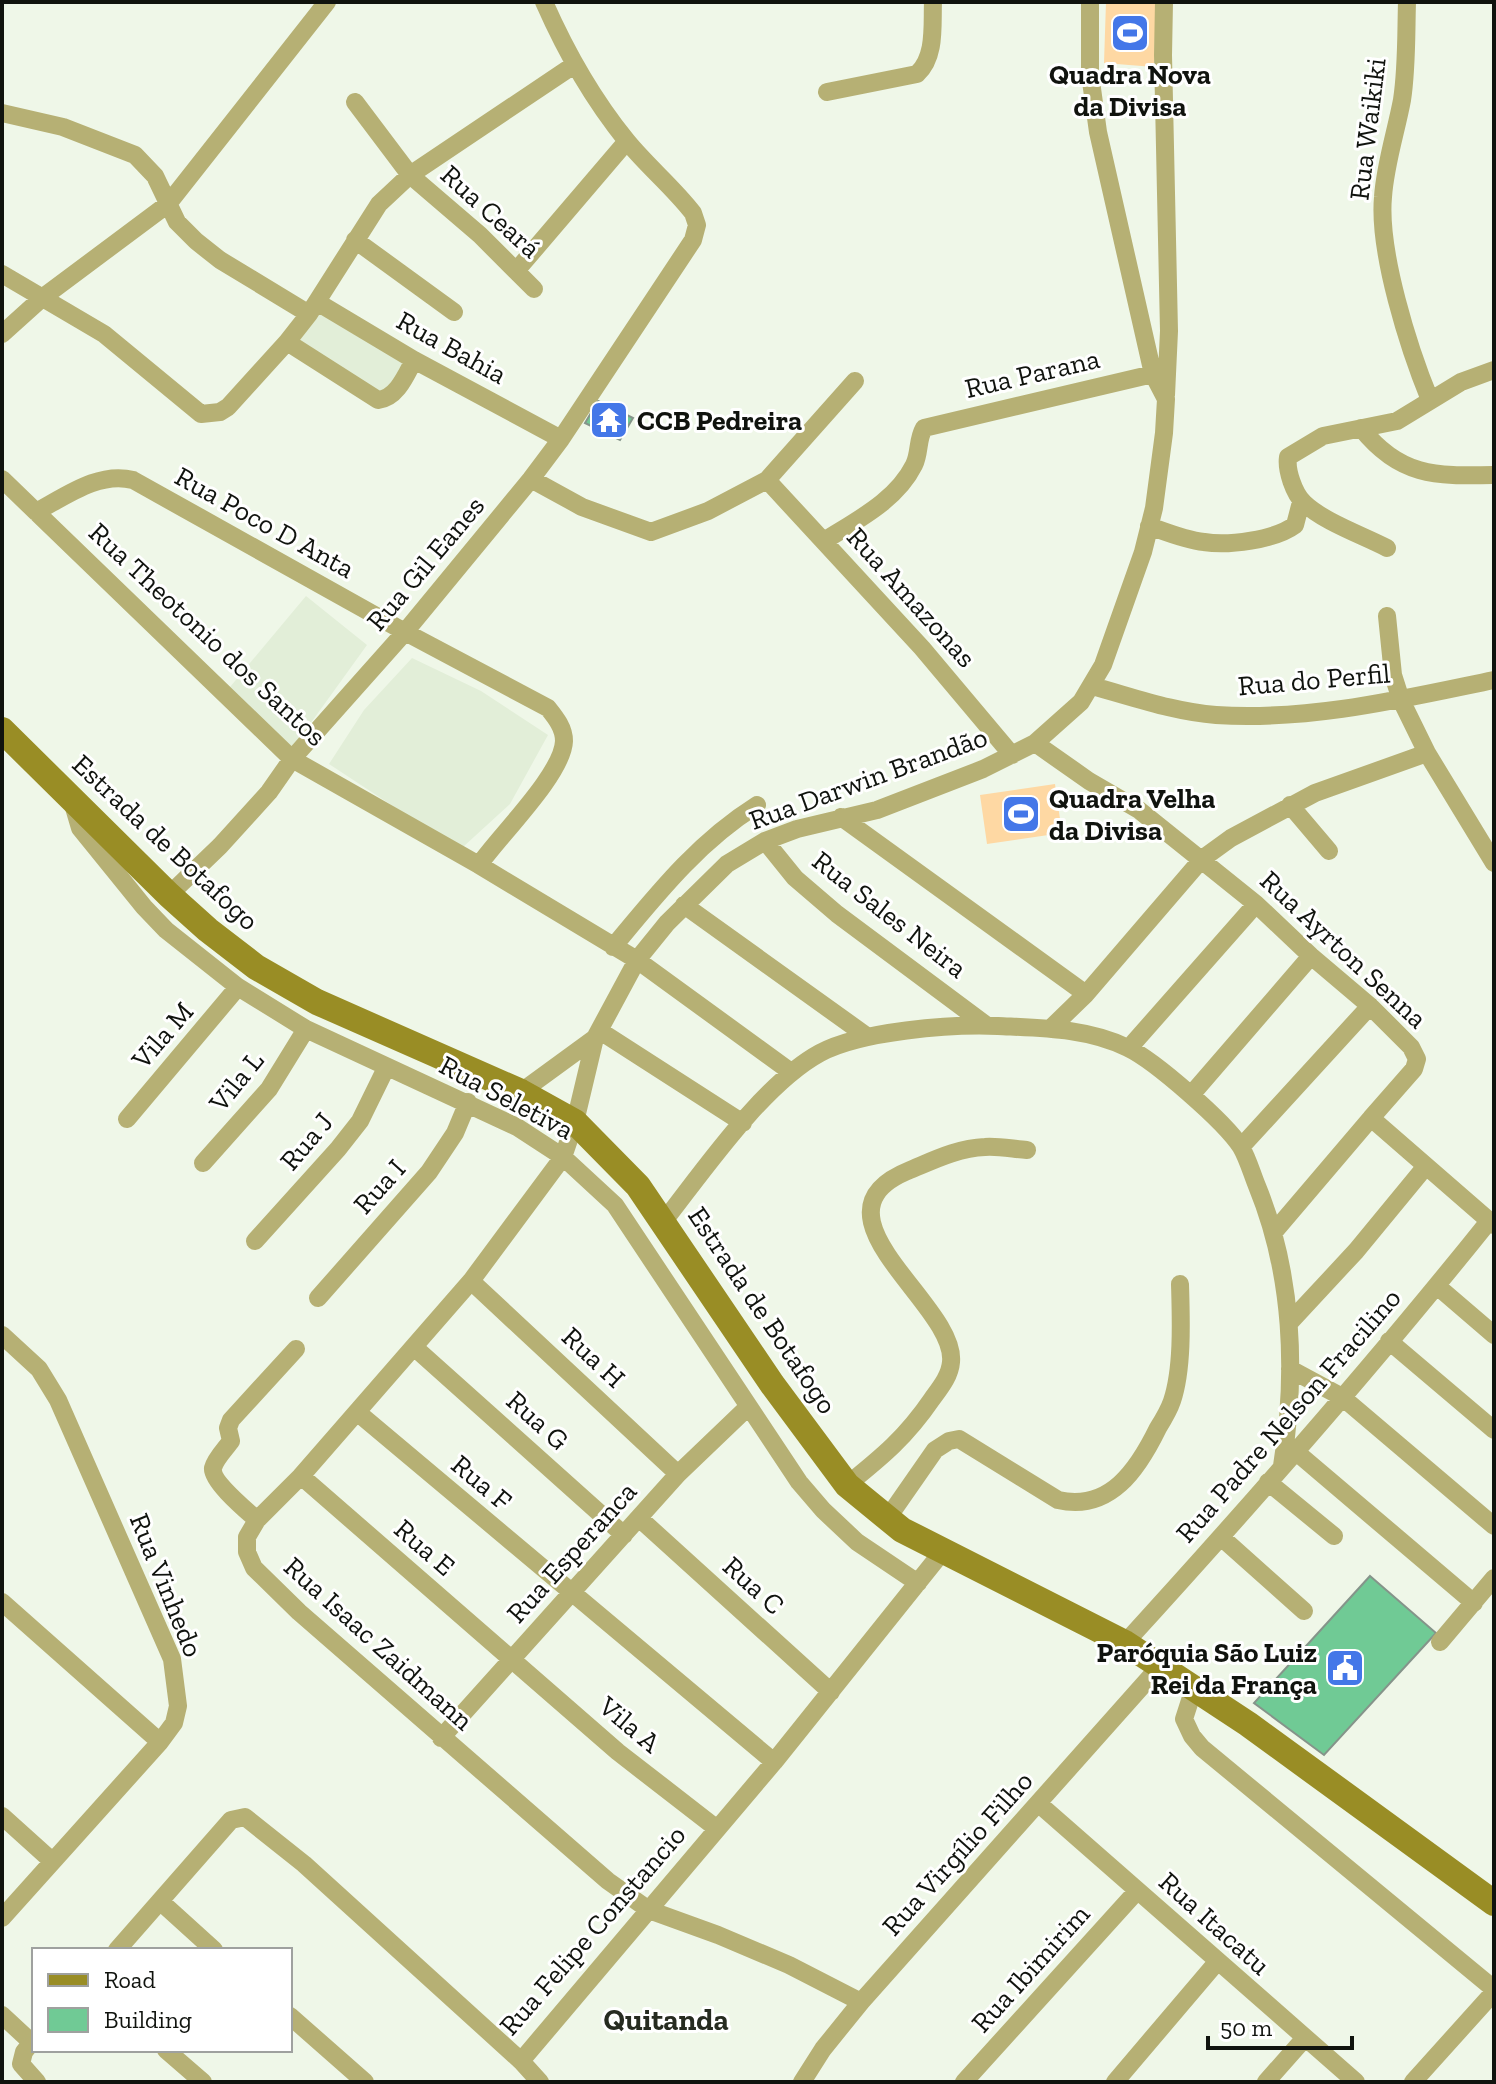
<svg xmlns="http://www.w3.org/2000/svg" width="1496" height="2084" viewBox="0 0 1496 2084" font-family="'Zilla Slab',serif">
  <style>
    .built { fill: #e2eed8 }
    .green { fill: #fed8a3 }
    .building { fill: #70ca95; stroke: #85948a; stroke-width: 2 }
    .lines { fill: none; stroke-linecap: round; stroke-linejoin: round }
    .minor { stroke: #b6b074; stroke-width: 18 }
    .secondary { stroke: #998d25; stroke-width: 26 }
    .labels { text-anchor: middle; stroke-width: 6; stroke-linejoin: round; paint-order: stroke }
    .poi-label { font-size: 28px; font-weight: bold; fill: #10130e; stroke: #fff; text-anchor: start }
    .street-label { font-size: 28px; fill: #10130e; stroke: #fff }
    .neighbourhood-label { font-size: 30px; font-weight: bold; fill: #262b20; stroke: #fff }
  </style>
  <rect width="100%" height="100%" fill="#eff7e8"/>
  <path class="built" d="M317 308 406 365 382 397 295 345Z
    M306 596 367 645 292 749 230 687Z
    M412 658 481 691 548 735 510 804 463 847 402 812 329 764 364 710Z"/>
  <path class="green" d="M1106 2H1156L1154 67 1104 63Z
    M1055 784 1062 833 987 844 980 795Z"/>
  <path class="building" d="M598 401 633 418 620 440 585 423Z
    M1370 1576 1436 1633 1324 1755 1254 1703Z"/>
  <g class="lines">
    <path class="minor" d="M1164 2 1163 55 1169 331 1166 395
      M1407 2C1406 34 1407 68 1402 100 1396 132 1385 165 1383 197 1378 252 1409 349 1430 400
      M827 92 917 74C936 57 932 25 933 2
      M355 102 410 175 480 235 534 289
      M2 113 63 127 135 155 155 176 177 222 196 241 220 260 309 314
      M355 240 454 312
      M516 271 627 141
      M2 274 104 334 201 414 220 412 228 407 287 342 309 314 379 204 410 175 574 65
      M317 302 414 360 561 439
      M2 334 42 298 168 204 327 2
      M287 342 378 400C397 398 406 375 414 360
      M1361 428C1400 477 1435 476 1494 475
      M2 479 292 759 479 865 637 960 791 1072
      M531 479 582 507 651 532 708 511 767 480 855 381
      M767 480 922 648 1012 755
      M36 512C66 496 99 471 133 480L405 632 548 708C556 718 564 728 564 741 563 774 499 836 479 865
      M1149 526C1166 532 1185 540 1204 542 1228 546 1275 540 1295 525L1301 502
      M824 541C857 520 896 501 914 465 920 453 917 440 924 428L1153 374
      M1387 548C1362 535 1324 522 1304 503 1294 494 1286 470 1288 457L1323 436 1397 421 1461 382 1494 370
      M1387 616 1393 675 1401 700 1427 753 1494 863
      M1092 686C1133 697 1174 712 1216 715 1311 721 1402 699 1494 680
      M1035 743 1089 781 1139 810 1256 904 1311 956 1370 1006 1411 1047 1417 1059 1414 1069 1371 1118 1494 1225
      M72 801 80 828 144 907 166 930 238 987 306 1029 517 1127 563 1157 615 1205 799 1482 823 1510 857 1542 918 1583
      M1290 805 1329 851
      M841 817 1086 994
      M765 841 795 878 837 914 986 1025
      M169 895 220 846 269 792 292 759 405 632 531 479 561 439 693 240 697 225 693 213C673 187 647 166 626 140 592 98 566 52 544 2
      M684 905 868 1037
      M613 947C657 894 698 842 757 805
      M1051 1028 1086 994 1202 859 1231 838 1315 793 1427 753
      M600 1031 743 1123
      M595 1038 575 1122 563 1157 471 1281 301 1476 257 1520 247 1537V1552L254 1568 299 1612 608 1881 649 1910 718 1935 789 1965 861 2002
      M1129 1048 1256 904
      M521 1092 595 1038 637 960 667 923 727 864 765 841 797 829 877 810 983 769 1035 743 1081 702 1103 665 1143 552 1154 508 1164 433 1166 399 1153 374 1098 132 1090 74V2
      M1191 1095 1311 956
      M127 1119 238 987
      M1241 1147 1370 1006
      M203 1163 269 1089 306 1029
      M664 1221C704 1170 763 1084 820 1053 861 1031 950 1024 998 1026 1041 1028 1088 1028 1128 1048 1155 1061 1225 1122 1241 1147 1248 1159 1252 1174 1257 1186 1293 1274 1297 1373 1282 1466
      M1274 1232 1371 1118
      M255 1241 338 1149 360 1121 386 1068
      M471 1281 678 1474
      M1437 1286 1494 1335
      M318 1298 429 1172 455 1133 468 1102
      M1290 1322 1356 1251 1426 1166
      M2 1335 39 1369 58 1400 172 1659 178 1706 174 1723 160 1742 2 1918
      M1389 1341 1494 1430
      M414 1347 624 1535
      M1290 1369 1342 1397 1494 1526
      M357 1412 774 1762
      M1295 1451 1474 1603
      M301 1476 618 1752 716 1828
      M1268 1482 1334 1536
      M847 1485C883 1456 906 1437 932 1399 940 1388 950 1376 951 1362 957 1304 800 1214 910 1170 934 1160 958 1148 985 1147 998 1146 1013 1149 1027 1150
      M639 1518 831 1692
      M887 1519 935 1450 949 1441 959 1439 1058 1500C1110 1512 1138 1469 1158 1428 1163 1420 1169 1410 1172 1401 1183 1368 1181 1319 1180 1284
      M257 1520C247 1511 211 1481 213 1468 215 1459 226 1448 231 1441L228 1428 231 1420 296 1349
      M1221 1537 1304 1611
      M2 1602 160 1742
      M1440 1642 1494 1578
      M1125 1643C1250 1506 1373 1366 1489 1221
      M1194 1688 1184 1719 1192 1736 1202 1748 1494 1989
      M441 1738 678 1474 748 1407
      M1039 1804 1356 2082
      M2 1816 52 1861
      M161 1902 214 1950
      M117 1950 231 1820 245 1817 304 1864 521 2061 540 2082
      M2 2015 31 2042
      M290 2016 365 2082
      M34 2039 24 2052 21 2064 37 2082
      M166 2050 203 2082
      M521 2061 774 1762 943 1551
      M802 2082 823 2049 861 2002 1160 1666
      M964 2082 1137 1891
      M1115 2082 1217 1962
      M1266 2082 1304 2039
      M1413 2082 1494 1992"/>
    <path class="secondary" d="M2 730 169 895 208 930 256 967 317 1002 521 1092 575 1122 638 1186 772 1384 847 1485 902 1530 1125 1643 1248 1724 1494 1903"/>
  </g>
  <defs>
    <symbol id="stadium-square" viewBox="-11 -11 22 22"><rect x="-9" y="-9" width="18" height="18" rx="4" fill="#4477e8" stroke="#fff"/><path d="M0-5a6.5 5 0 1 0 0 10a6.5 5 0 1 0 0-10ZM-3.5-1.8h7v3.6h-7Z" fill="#fff"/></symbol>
    <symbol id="temple-square" viewBox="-11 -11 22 22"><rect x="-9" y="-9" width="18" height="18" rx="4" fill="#4477e8" stroke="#fff"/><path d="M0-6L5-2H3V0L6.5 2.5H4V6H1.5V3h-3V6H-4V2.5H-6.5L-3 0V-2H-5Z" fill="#fff"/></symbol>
    <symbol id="civic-square" viewBox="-11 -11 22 22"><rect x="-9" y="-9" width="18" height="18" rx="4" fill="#4477e8" stroke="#fff"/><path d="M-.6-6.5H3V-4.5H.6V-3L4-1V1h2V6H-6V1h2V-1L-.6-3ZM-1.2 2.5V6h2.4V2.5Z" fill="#fff"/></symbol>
  </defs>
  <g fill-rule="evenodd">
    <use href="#stadium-square" x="1108" y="11" width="44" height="44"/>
    <use href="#temple-square" x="587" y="398" width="44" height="44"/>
    <use href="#stadium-square" x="999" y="792" width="44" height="44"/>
    <use href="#civic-square" x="1323" y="1646" width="44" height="44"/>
  </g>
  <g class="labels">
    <g class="poi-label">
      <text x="1130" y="84" text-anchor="middle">Quadra Nova<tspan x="1130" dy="32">da Divisa</tspan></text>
      <text x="637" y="430">CCB Pedreira</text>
      <text x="1049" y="808">Quadra Velha<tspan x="1049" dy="32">da Divisa</tspan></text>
      <text x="1317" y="1662" text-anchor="end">Paróquia São Luiz<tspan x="1317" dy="32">Rei da França</tspan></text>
    </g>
    <g class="street-label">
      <text transform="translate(1367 129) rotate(-83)" y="10">Rua Waikiki</text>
      <text transform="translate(491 211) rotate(42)" y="10">Rua Ceará</text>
      <text transform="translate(452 347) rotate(29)" y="10">Rua Bahia</text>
      <text transform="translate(1032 373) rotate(-13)" y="10">Rua Parana</text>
      <text transform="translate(265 522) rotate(29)" y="10">Rua Poco D Anta</text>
      <text transform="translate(425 563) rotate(-50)" y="10">Rua Gil Eanes</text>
      <text transform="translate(912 597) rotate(48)" y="10">Rua Amazonas</text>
      <text transform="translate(208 634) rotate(43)" y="10">Rua Theotonio dos Santos</text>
      <text transform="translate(1314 679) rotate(-5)" y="10">Rua do Perfil</text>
      <text transform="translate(868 778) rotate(-20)" y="10">Rua Darwin Brandão</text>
      <text transform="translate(166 842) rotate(43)" y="10">Estrada de Botafogo</text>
      <text transform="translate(890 914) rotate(38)" y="10">Rua Sales Neira</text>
      <text transform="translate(1344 949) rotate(43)" y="10">Rua Ayrton Senna</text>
      <text transform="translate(162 1035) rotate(-49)" y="10">Vila M</text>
      <text transform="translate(236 1081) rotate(-51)" y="10">Vila L</text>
      <text transform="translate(507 1097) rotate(28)" y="10">Rua Seletiva</text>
      <text transform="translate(306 1141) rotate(-50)" y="10">Rua J</text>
      <text transform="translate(379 1186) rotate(-48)" y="10">Rua I</text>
      <text transform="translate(763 1310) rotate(56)" y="10">Estrada de Botafogo</text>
      <text transform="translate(594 1357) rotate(43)" y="10">Rua H</text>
      <text transform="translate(1288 1415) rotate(-49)" y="10">Rua Padre Nelson Fracilino</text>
      <text transform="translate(538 1420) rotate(42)" y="10">Rua G</text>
      <text transform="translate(482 1482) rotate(40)" y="10">Rua F</text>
      <text transform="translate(425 1547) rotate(41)" y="10">Rua E</text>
      <text transform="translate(571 1552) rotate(-48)" y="10">Rua Esperanca</text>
      <text transform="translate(167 1585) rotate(68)" y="10">Rua Vinhedo</text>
      <text transform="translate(754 1585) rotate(42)" y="10">Rua C</text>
      <text transform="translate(379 1643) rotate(42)" y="10">Rua Isaac Zaidmann</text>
      <text transform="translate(630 1724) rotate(40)" y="10">Vila A</text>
      <text transform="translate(957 1853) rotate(-48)" y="10">Rua Virgílio Filho</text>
      <text transform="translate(1215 1923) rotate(42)" y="10">Rua Itacatu</text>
      <text transform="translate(592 1930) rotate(-49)" y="10">Rua Felipe Constancio</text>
      <text transform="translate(1030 1968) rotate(-48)" y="10">Rua Ibimirim</text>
    </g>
    <g class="neighbourhood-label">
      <text x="666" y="2030">Quitanda</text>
    </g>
  </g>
  <rect width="1496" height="2084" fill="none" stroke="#10130e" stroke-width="8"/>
  <rect x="32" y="1948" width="260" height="104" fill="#ffffff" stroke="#9fa19f" stroke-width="2"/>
  <rect x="48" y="1974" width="40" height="12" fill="#998d25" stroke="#9fa19f" stroke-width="2"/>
  <text x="104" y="1988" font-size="24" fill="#10130e">Road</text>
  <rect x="48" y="2008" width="40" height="24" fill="#70ca95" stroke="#9fa19f" stroke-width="2"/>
  <text x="104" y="2028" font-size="24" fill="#10130e">Building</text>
  <path d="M1208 2036v12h144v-12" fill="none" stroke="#10130e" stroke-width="4"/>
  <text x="1220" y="2036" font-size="24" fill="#10130e" stroke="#ffffff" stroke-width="6" paint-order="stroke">50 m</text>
</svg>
